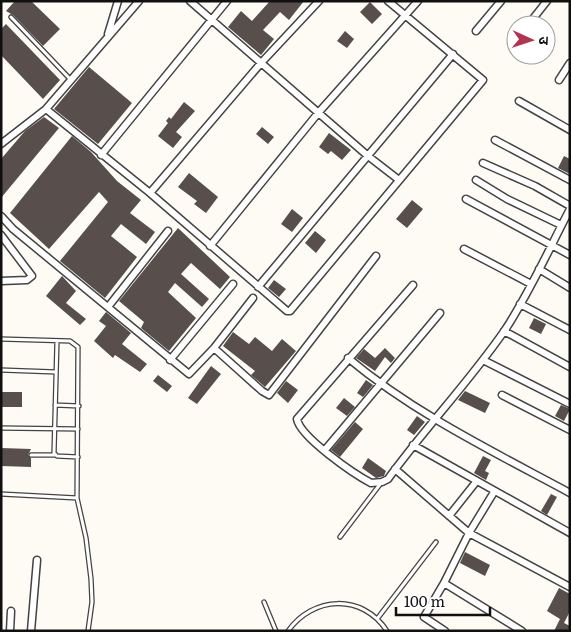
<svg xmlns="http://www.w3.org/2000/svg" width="571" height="632" viewBox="0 0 571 632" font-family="Literata,'Noto Sans Devanagari',serif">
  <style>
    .building { fill: #584f4d }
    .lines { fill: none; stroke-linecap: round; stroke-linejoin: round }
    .lane-casing { stroke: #434343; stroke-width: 5.5 }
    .street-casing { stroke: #434343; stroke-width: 9 }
    .lane { stroke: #fff; stroke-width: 3 }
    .street { stroke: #fff; stroke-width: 6 }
  </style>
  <rect width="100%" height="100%" fill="#fefaf4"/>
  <path class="building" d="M15 1H31L60 29 43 46 13 15 6 11Z
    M270 1H304L289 20 280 12 263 30 274 39 261 55 228 27 241 11 252 21Z
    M370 2 382 14 372 24 360 12Z
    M6 24 60 80 43 99 1 55V29Z
    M345 31 354 39 347 48 337 41Z
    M89 67 132 103 98 144 54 109Z
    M184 102 195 111 176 132 182 137 173 148 158 136 168 123 166 121 169 117 171 119Z
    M44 117 59 128 1 198V159L25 131Z
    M262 127 274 137 268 144 256 134Z
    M329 133 351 150 342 160 331 151 328 154 319 147Z
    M72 136 91 152 117 181 141 200 130 213 155 232 146 244 121 224 111 236 137 257 105 298 60 261 108 202 99 192 49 249 10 213Z
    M564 156 570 159V174L558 168Z
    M189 173 218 197 206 213 194 204 197 201 178 187Z
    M412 200 423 209 407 228 396 219Z
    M292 209 303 218 292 232 281 224Z
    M178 228 230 277 220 289 191 263 181 274 209 299 202 307 175 283 168 292 196 318 169 351 141 328 144 322 119 301Z
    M315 231 326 240 316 253 305 243Z
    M62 276 76 291 66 303 86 319 80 325 46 296Z
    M274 280 286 289 279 297 268 288Z
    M106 312 131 333 122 344 147 364 140 372 115 355 113 358 94 341 106 326 99 321Z
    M534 318 546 324 541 334 529 328Z
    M233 332 249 344 255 337 272 351 282 339 296 351 265 387 251 375 255 371 223 346Z
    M385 348 395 358 391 363 385 357 375 371 356 358 364 349 375 358Z
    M211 366 221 374 197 404 188 398Z
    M158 375 172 386 167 392 153 381Z
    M366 380 373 385 363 397 357 393Z
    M286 381 298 390 288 403 277 393Z
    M465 391 490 403 485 413 458 400Z
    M1 392H22V407H1Z
    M344 398 355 407 347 416 336 408Z
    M561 405 570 409 564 421 555 416Z
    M417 416 425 422 414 435 407 430Z
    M355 422 363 429 340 457 331 450Z
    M1 448 31 449 28 455 31 458V467L1 466Z
    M483 456 491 460 485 471 489 473 486 480 474 473Z
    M368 458 386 471 384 476 376 478 362 468Z
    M551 494 557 497 547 515 541 511Z
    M465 552 490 565 485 576 460 563Z
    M559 588 570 594V611L564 623 570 626 569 631H554L560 619 547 611Z"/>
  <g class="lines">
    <defs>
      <path id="lane" d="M11 17 71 80
        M1 339 70 341 78 347 77 498 86 538 91 579 92 602 88 631
        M57 341 54 453 57 456 78 457
        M1 370 56 372
        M55 405 79 406
        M1 428 78 429
        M31 455H55
        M1 494 77 498
        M340 537 381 483
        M264 602 276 631
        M377 619 436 542
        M288 631C313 596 362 593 387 631"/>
      <path id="street" d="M139 1 46 109 150 193 287 311H290L483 80 388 1
        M190 1 368 156 399 180
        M528 25 547 1
        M476 31 501 1
        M108 34 118 1
        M513 43 516 39
        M559 80 570 63
        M519 101 570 130
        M495 140 570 180
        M1 144 46 109
        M101 155 227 1
        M483 163 535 186 570 206
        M476 180 507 199 561 225
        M150 193 261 63 319 1
        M466 199 570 255
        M1 216 13 229 189 374 214 348 253 298
        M1 235 32 276 27 280 1 281
        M210 246 319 112 418 1
        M464 249 531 284
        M539 269 570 288
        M413 285 297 419C300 437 354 474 371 483L382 482 388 479C425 428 469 382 505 330 530 292 549 249 570 209
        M258 287 453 54
        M520 304 570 330
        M108 307 168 231
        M504 331 570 367
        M214 348 262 391 269 395 376 256
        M348 358C415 414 494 452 570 493
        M170 360 233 284
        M483 360 570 404
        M502 395 570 430
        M413 445 570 533
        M325 450 440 313
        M395 469 469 533 570 587
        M449 516 476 482
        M444 583 469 533 494 492
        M10 631 11 611
        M31 631 37 560
        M445 631 424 617 444 583 522 631"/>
    </defs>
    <use href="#lane" class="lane-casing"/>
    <use href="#street" class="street-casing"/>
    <use href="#lane" class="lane"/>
    <use href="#street" class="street"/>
  </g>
  <rect width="571" height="632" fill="none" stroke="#101010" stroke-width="5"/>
  <g transform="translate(531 40) rotate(93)"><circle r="24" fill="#ffffff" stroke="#9f9f9f"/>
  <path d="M0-4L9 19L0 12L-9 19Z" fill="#b5324f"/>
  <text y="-8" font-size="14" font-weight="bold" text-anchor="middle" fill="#101010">उ</text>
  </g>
  <path d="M396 607v8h94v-8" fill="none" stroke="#101010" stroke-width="2.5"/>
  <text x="404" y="607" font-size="15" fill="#101010" stroke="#ffffff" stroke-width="4" paint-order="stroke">100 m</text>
</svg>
